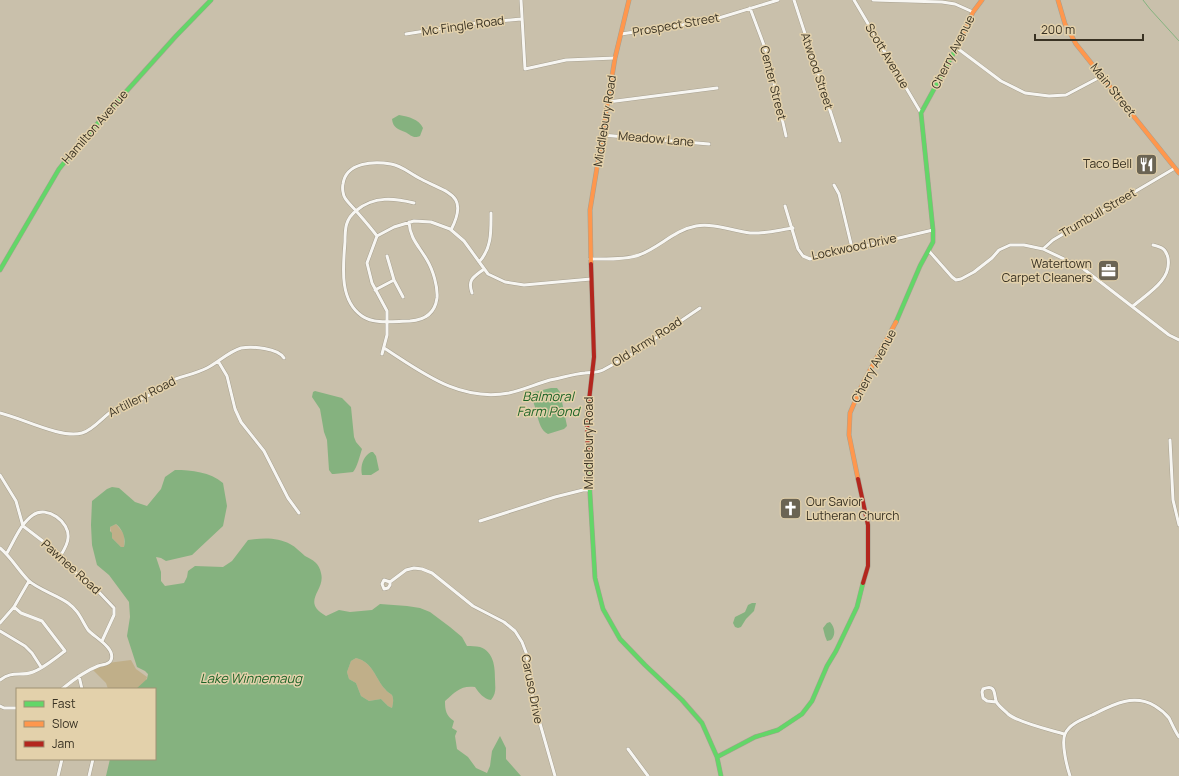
<svg xmlns="http://www.w3.org/2000/svg" width="1179" height="776" viewBox="0 0 1179 776" font-family="Manrope,sans-serif">
  <style>
    .green { fill: #c0af89 }
    .water { fill: #85b27f; fill-rule: evenodd }
    .lines { fill: none; stroke-linecap: round; stroke-linejoin: round }
    .stream { stroke: #85b27f; stroke-width: 1 }
    .street-casing { stroke: #a7a090; stroke-width: 4 }
    .fast-casing { stroke: #a7a090; stroke-width: 5 }
    .slow-casing { stroke: #a7a090; stroke-width: 5 }
    .jam-casing { stroke: #a7a090; stroke-width: 5 }
    .street { stroke: #f7f6f2; stroke-width: 3 }
    .fast { stroke: #63d668; stroke-width: 4 }
    .slow { stroke: #ff974d; stroke-width: 4 }
    .jam { stroke: #b3261e; stroke-width: 4 }
    .labels { text-anchor: middle; stroke-width: 3; stroke-linejoin: round; paint-order: stroke }
    .street-label { font-size: 12px; fill: #393223; stroke: #e3d1ab }
    .poi-label { font-size: 12px; fill: #393223; stroke: #e3d1ab; text-anchor: end }
    .water-label { font-size: 13px; font-style: italic; fill: #1e6427; stroke: #e3d1ab }
  </style>
  <rect width="100%" height="100%" fill="#c9c0ab"/>
  <path class="green" d="M116 524 124 534V547H121L112 538 110 527Z
    M356 658C373 662 375 678 385 689 387 692 390 693 392 695 394 700 393 703 392 708L388 706 381 699 369 701 361 696 356 683 349 679 347 672 351 661Z
    M131 660 136 669 147 677 146 681 137 689H108L106 683 93 670 100 664Z"/>
  <path class="water" d="M399 115C409 117 419 119 423 128L420 136C413 139 411 135 405 132 398 129 393 128 392 119Z
    M551 388H557L560 392 567 426 564 429 548 434C541 431 539 422 537 415H535L537 413 531 395 534 392Z
    M315 391 342 398 351 407 354 437 356 442 362 449C360 455 357 468 353 472L334 474H332L329 470 327 440 324 432 320 409 312 397 313 392Z
    M371 452H373L376 456 379 470 371 475H362C360 467 363 456 371 452Z
    M175 470C192 470 210 472 223 483L227 506 223 526 192 555 166 561 161 558 156 557 161 572V581L165 586 184 583 187 577 188 571 195 566 223 567 232 561 248 540C262 538 277 537 290 544 296 547 300 552 305 556 313 560 319 563 321 573 326 591 300 601 326 616L339 610 350 612 372 610 380 604 407 606 420 608 430 612 450 627 462 637 467 646C471 646 476 646 480 647 494 652 495 667 495 679 495 687 497 693 491 700 484 699 479 693 475 687 461 685 455 692 445 701 445 710 446 716 454 721L452 728 457 731 455 736 457 749 468 757 476 768 487 773 490 766 492 751 500 736 506 748V759L521 776H106L110 759H155V689H136L147 679 148 674 145 671 137 667 127 636 130 617 129 602 109 575 97 565 92 545 91 525 92 501 107 489 112 487 119 488 135 502 147 506 161 489 165 477ZM116 524C123 530 126 538 124 547H121L112 538V533L110 531V527ZM356 658C373 662 375 678 385 689 387 692 390 693 392 695 394 700 393 703 392 708L388 706 381 699 369 701 361 696 356 683 349 679 347 672 351 661Z
    M752 603H756L754 611 746 619 741 627 738 628 735 627 733 623 735 617 745 612 748 605Z
    M830 622C835 627 836 635 831 640L827 641 825 636 823 628 827 623Z"/>
  <g class="lines">
    <path class="stream" d="M1143 0 1150 9 1179 41"/>
    <defs>
      <path id="street" d="M521 0 525 69 566 60 615 58
        M794 0 840 141
        M854 0 921 113
        M873 0 942 2 955 4 973 12
        M750 8 768 56 786 136
        M406 34 469 24 521 19
        M621 34 709 21 778 0
        M957 48 1001 81 1025 93 1049 96 1066 95 1102 76
        M608 102 717 88
        M602 135 709 144
        M834 185 839 194 852 248
        M785 206 798 249 803 256 810 259 933 230
        M409 222C410 239 419 246 427 260 433 270 438 287 437 298 435 313 425 320 410 321 395 321 375 325 362 316 339 300 343 267 345 242 345 229 345 219 357 210 374 196 394 198 414 203
        M377 236C371 228 364 220 357 212 354 208 348 203 345 198 343 195 342 188 343 184 346 162 374 161 391 164 403 166 410 174 421 179 446 193 470 193 451 230
        M1043 249 1053 240 1175 168
        M929 251 952 277 956 280 961 279 974 272 992 258 999 250 1010 245H1024L1043 249 1081 267 1169 335 1179 340
        M387 256 394 280 403 297
        M590 259C605 259 626 260 639 255 659 248 674 230 696 226 714 223 733 231 750 233 765 234 779 230 793 228
        M479 262C492 248 491 231 491 213
        M375 290 394 280
        M472 293C467 279 474 277 484 269
        M1133 306C1148 293 1172 280 1168 258 1166 249 1162 247 1153 245
        M384 348C423 373 459 402 509 393 523 390 536 384 550 380 561 378 573 374 585 373 592 372 597 373 603 370L632 354 700 308
        M382 354 387 335V311L372 283 367 263 377 236 394 227 414 221 431 222 450 229 464 241 488 274 505 282 524 285 591 279
        M218 361 227 376 235 409 241 422 264 451 288 498 299 513
        M0 413C22 418 61 439 82 433 92 431 104 416 113 410 126 402 141 401 153 393 158 389 163 383 170 381 182 376 195 374 207 368 219 362 228 352 241 348 252 346 278 348 284 358
        M1170 440 1173 500 1179 525
        M0 475 16 501 23 526 61 555 77 574 96 589 114 608V615L102 641
        M480 521 555 497 583 490H589
        M0 548C11 557 18 570 28 580 37 589 57 595 68 603 79 611 81 619 88 630 94 637 116 648 111 660 109 665 103 664 98 666 85 671 73 680 62 689
        M7 553C14 541 21 523 33 515 47 505 70 522 68 538 68 543 64 550 61 555
        M390 582 384 580 382 584 384 589 388 588 390 585V582L406 570 414 568 422 569 432 573 473 606 504 622 515 631 522 642 527 655 533 699 555 776
        M0 623 14 607 29 581
        M0 631 25 646 32 653 41 667
        M79 676 82 689
        M0 680C13 670 20 677 33 672 44 668 55 658 65 651L42 621 21 613 14 607
        M996 702 987 701 983 698 982 692 983 689C998 683 993 697 997 703 1000 707 1005 711 1008 714 1019 723 1051 730 1064 734
        M0 706 4 708H17
        M628 749 648 776
        M58 776 62 759
        M89 776 93 759
        M1070 776C1067 767 1061 743 1065 734 1069 724 1083 719 1092 715 1112 705 1133 693 1155 706 1160 709 1165 713 1169 718 1172 724 1175 731 1179 737"/>
      <path id="fast" d="M0 270 59 169 80 143 176 36 211 0
        M896 322 920 266 933 242V230L921 113 958 45
        M588 460 595 578 603 609 620 639 645 665 682 700 702 723 717 757 721 776
        M717 757 755 737 778 730 802 714 812 701 827 666 836 651 857 607 863 583"/>
      <path id="slow" d="M1058 0 1065 24 1076 44 1179 173
        M958 45 973 12 982 0
        M591 264 590 210 615 58 629 0
        M858 479 849 435 850 413 862 385 896 322"/>
      <path id="jam" d="M588 460 587 418 594 357 591 264
        M858 479 868 525V566L863 583"/>
    </defs>
    <use href="#street" class="street-casing"/>
    <use href="#fast" class="fast-casing"/>
    <use href="#slow" class="slow-casing"/>
    <use href="#jam" class="jam-casing"/>
    <use href="#street" class="street"/>
    <use href="#fast" class="fast"/>
    <use href="#slow" class="slow"/>
    <use href="#jam" class="jam"/>
  </g>
  <defs>
    <symbol id="restaurant-square" viewBox="-11 -11 22 22"><rect x="-9" y="-9" width="18" height="18" rx="4" fill="#6b6453" stroke="#e3d1ab"/><path d="M-5-6h1v4h1v-4h1v4h1v-4h1v5L-1.5 .5V6h-2V.5L-5-1ZM5-6V6H3V1.5H1.5Q1.5-4 5-6Z" fill="#fff"/></symbol>
    <symbol id="office-square" viewBox="-11 -11 22 22"><rect x="-9" y="-9" width="18" height="18" rx="4" fill="#6b6453" stroke="#e3d1ab"/><path d="M-6-3h4V-5.5h4V-3h4V5H-6ZM-1-4.5V-3h2v-1.5ZM-6 0V1H6V0Z" fill="#fff"/></symbol>
    <symbol id="church-square" viewBox="-11 -11 22 22"><rect x="-9" y="-9" width="18" height="18" rx="4" fill="#6b6453" stroke="#e3d1ab"/><path d="M-1.2-6h2.4v3.5h3.3v2.4h-3.3V6h-2.4V-.1h-3.3v-2.4h3.3Z" fill="#fff"/></symbol>
  </defs>
  <g fill-rule="evenodd">
    <use href="#restaurant-square" x="1134" y="152" width="25" height="25"/>
    <use href="#office-square" x="1096" y="258" width="25" height="25"/>
    <use href="#church-square" x="778" y="496" width="25" height="25"/>
  </g>
  <g class="labels">
    <g class="street-label">
      <text transform="translate(676 25) rotate(-10)" y="4">Prospect Street</text>
      <text transform="translate(463 26) rotate(-8)" y="4">Mc Fingle Road</text>
      <text transform="translate(953 52) rotate(-63)" y="4">Cherry Avenue</text>
      <text transform="translate(887 56) rotate(59)" y="4">Scott Avenue</text>
      <text transform="translate(817 71) rotate(72)" y="4">Atwood Street</text>
      <text transform="translate(773 83) rotate(76)" y="4">Center Street</text>
      <text transform="translate(1113 90) rotate(51)" y="4">Main Street</text>
      <text transform="translate(605 121) rotate(-81)" y="4">Middlebury Road</text>
      <text transform="translate(95 127) rotate(-49)" y="4">Hamilton Avenue</text>
      <text transform="translate(656 139) rotate(5)" y="4">Meadow Lane</text>
      <text transform="translate(1098 213) rotate(-30)" y="4">Trumbull Street</text>
      <text transform="translate(854 247) rotate(-12)" y="4">Lockwood Drive</text>
      <text transform="translate(647 342) rotate(-33)" y="4">Old Army Road</text>
      <text transform="translate(874 366) rotate(-62)" y="4">Cherry Avenue</text>
      <text transform="translate(142 397) rotate(-27)" y="4">Artillery Road</text>
      <text transform="translate(589 443) rotate(-90)" y="4">Middlebury Road</text>
      <text transform="translate(71 567) rotate(42)" y="4">Pawnee Road</text>
      <text transform="translate(532 689) rotate(79)" y="4">Caruso Drive</text>
    </g>
    <g class="poi-label">
      <text x="1132" y="168">Taco Bell</text>
      <text x="1092" y="268">Watertown<tspan x="1092" dy="14">Carpet Cleaners</tspan></text>
      <text x="806" y="506" text-anchor="start">Our Savior<tspan x="806" dy="14">Lutheran Church</tspan></text>
    </g>
    <g class="water-label">
      <text x="548" y="401">Balmoral<tspan x="548" dy="15">Farm Pond</tspan></text>
      <text x="251" y="683">Lake Winnemaug</text>
    </g>
  </g>
  <rect x="16" y="688" width="140" height="72" fill="#e3d1ab" stroke="#9f9175"/>
  <rect x="24" y="701" width="20" height="6" fill="#63d668" stroke="#9f9175"/>
  <text x="52" y="708" font-size="12" fill="#393223">Fast</text>
  <rect x="24" y="721" width="20" height="6" fill="#ff974d" stroke="#9f9175"/>
  <text x="52" y="728" font-size="12" fill="#393223">Slow</text>
  <rect x="24" y="741" width="20" height="6" fill="#b3261e" stroke="#9f9175"/>
  <text x="52" y="748" font-size="12" fill="#393223">Jam</text>
  <path d="M1035 34v6h108v-6" fill="none" stroke="#393223" stroke-width="2"/>
  <text x="1041" y="34" font-size="12" fill="#393223" stroke="#e3d1ab" stroke-width="3" paint-order="stroke">200 m</text>
</svg>
